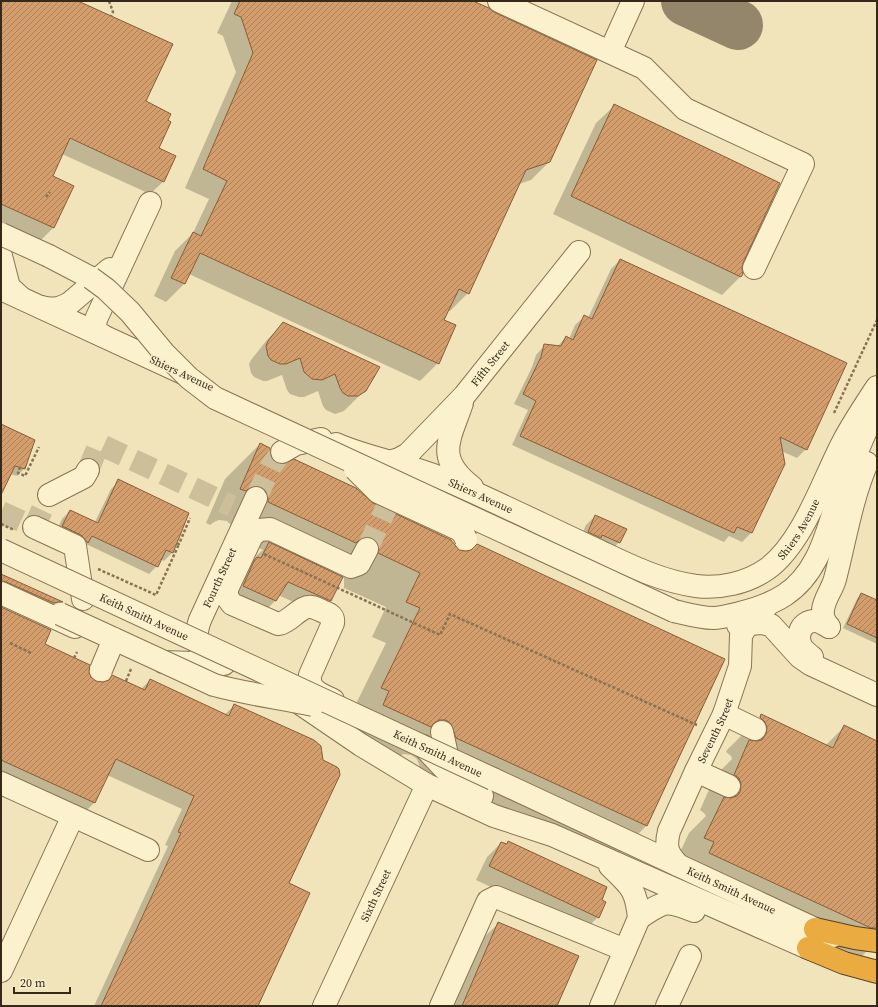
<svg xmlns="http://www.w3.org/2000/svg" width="878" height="1007" viewBox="0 0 878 1007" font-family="'Source Serif 4',serif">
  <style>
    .shadow { fill: #0003 }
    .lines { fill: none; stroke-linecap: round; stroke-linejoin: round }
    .taxiway { stroke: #94866a; stroke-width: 50 }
    .building { fill: url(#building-hatch); stroke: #8a5d37 }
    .minor-tunnel { stroke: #ccbf9a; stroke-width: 22; stroke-dasharray: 22 11; stroke-linecap: butt }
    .minor-casing { stroke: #897353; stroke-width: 24 }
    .highway-casing { stroke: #554028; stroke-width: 24 }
    .path { stroke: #897353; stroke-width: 2.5; stroke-dasharray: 3 2; stroke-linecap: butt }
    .minor { stroke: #fcf1cd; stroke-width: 22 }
    .highway { stroke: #eaab41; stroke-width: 22 }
    .minor-bridge-casing { stroke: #897353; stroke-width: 24; stroke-linecap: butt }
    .minor-bridge { stroke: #fcf1cd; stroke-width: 22 }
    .labels { text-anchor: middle; stroke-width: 3.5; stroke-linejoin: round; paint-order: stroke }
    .street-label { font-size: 11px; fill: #362919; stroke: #f8eeca }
  </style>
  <defs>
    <pattern id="building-hatch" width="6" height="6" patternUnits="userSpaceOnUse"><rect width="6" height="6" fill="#d39d6c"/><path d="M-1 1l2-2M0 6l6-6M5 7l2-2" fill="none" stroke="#ac8058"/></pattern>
  </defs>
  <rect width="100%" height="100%" fill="#f1e4ba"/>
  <path class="shadow" d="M1 1H76L145 102 158 149 164 181 150 194 62 154 51 176 72 186 53 228 40 241 1 223Z
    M232 1H471L550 161 531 180 519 184 468 293 450 311 448 310 443 320 438 363 420 381 189 274 184 284 166 302 154 296 175 251 193 233 209 199 185 188 236 72 223 36 217 33Z
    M615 105 742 262 741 276 722 295 553 214 596 123Z
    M620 260 806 449 797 458 781 451 784 463 751 533 742 542 729 536 724 542 512 445 528 410 514 404 532 367 536 355 545 345 557 347 566 337 569 339 575 325 585 316 588 318 611 269Z
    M283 323 365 390 344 411 335 414 326 410 323 406 318 391 304 397H299L290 394 287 390 282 375 267 381H263L254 377 251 373 249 364 251 360 266 341Z
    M1 425 24 469 17 476 10 474 1 487Z
    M260 444 276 464 372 504 459 550 723 660 646 826 612 861 422 773 417 759 411 755 403 754 395 761 349 739 355 726 347 722 386 643 372 637 386 607 344 588V578L338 572 328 570 342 577 330 601 318 613 278 595 275 601 263 613 232 598 243 572 254 561 257 555 263 550 233 536 232 526 227 521 219 520 214 522 210 525 206 523 225 479Z
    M119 481 172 553 164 561 160 559 157 566 149 574 86 544 55 534 62 519 70 511 95 522 111 489Z
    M595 516 619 542 610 552 579 541 586 525Z
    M1 575 61 602 49 615 1 598Z
    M861 594 877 602V644L843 628 857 599Z
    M1 608 43 645 88 672 90 678 95 682 103 683 107 681 113 676 141 689 150 680 224 715 235 705 287 884 257 1006H94L168 846 165 845 182 809 107 775 94 803 81 816 1 779Z
    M761 716 825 746 844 727 877 742V941L860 958 849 953 840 962 675 888 680 877 670 873 689 833 706 816 704 813 700 810 715 776 732 759 731 756 726 752 727 750Z
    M501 843 601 900 598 917 584 931 476 880 487 857Z
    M499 923 556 1006H454L482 939Z"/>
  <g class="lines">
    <path class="taxiway" d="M686 1 738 25"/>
  </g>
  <path class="building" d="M1 1H78L173 44 146 101 171 114 168 120 171 122 159 148 176 156 164 182 70 138 53 176 74 186 54 228 1 204Z
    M240 1H473L489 8 494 12 597 60 550 162 526 170 469 294 459 289 444 320 456 325 439 364 200 253 185 284 171 278 193 232 201 236 227 181 203 169 253 53 241 17 234 14Z
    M614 104 780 183 743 263 742 269 743 274 741 277 571 196Z
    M620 259 847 363 807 450 780 437 785 464 752 533 737 527 734 533 520 436 536 401 523 394 541 357 544 344 561 346 566 336 573 340 584 315 592 319Z
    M283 322 380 367 366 391 358 396H348L343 393 340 388 335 374 322 380 312 379 304 372 300 358 286 364H280L271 360 268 356 266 346 268 341Z
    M1 424 35 440 25 469 15 466 1 495Z
    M260 443 270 448V452L271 458 276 463 282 464 294 459 356 488 373 503 451 540 459 550 466 551 471 550 477 544 725 659 647 826 456 738 451 724 446 720H439L434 723 431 727 383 705 389 691 381 688 420 608 406 602 420 573 378 553 379 548 378 543 373 538 366 537 361 538 356 543 268 502V496L266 491 262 487 254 486 249 488 246 491 240 489Z
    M118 479 189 513 173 553 166 550 158 567 92 536 88 543 81 535 62 526 70 510 98 523Z
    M595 515 627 529 620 543 602 535 601 538 588 532Z
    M269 542 343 577 331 601 288 582 276 601 243 586 255 559 257 557 261 558Z
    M1 574 63 602H58L54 603 6 582 1 581Z
    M861 593 877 600V638L847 624Z
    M1 607 51 630 45 644 90 665 89 672 91 677 96 681 103 682 109 680 112 675 145 690 150 679 229 716 234 704 314 740 321 746 323 760 337 767 339 769 340 775 289 883 310 893 258 1006H101L181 833 178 832 194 796 116 759 95 803 1 760Z
    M761 714 833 748 844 725 877 741V928H871L709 853 714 842 704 838 724 797 731 798 737 796 740 792 741 784 739 778 734 775 749 740 756 741 762 740 766 734 767 728 765 722 760 717Z
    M508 841 607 887 602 900 606 902 599 918 489 866 501 842 507 844Z
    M498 922 579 956 557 1006H462Z"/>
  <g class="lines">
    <path class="minor-tunnel" d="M88 470 99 444 232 506
      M256 498 271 466 282 452
      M1 512 34 527 49 495
      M367 549 389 502"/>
    <defs>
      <g id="minor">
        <path d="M499 1 644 68 685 109 803 164 754 268"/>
        <path d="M610 52 633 1"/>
        <path d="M1 256 9 287 20 297"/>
        <path d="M49 256 91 278"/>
        <path d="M1 289 183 373"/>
        <path d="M41 307C53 310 59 309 70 303L110 269"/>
        <path d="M103 336 98 332 94 326 97 317 150 203"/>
        <path d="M462 403C450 439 434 458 472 487"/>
        <path id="s1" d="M336 444C372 460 410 464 446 480 497 502 547 527 597 550 629 565 660 581 696 586 720 589 747 583 767 569 803 543 823 480 843 442 853 423 865 405 877 387"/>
        <path d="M282 452 296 444 321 439"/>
        <path id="s2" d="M389 462 399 459 408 454 464 396 579 252"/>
        <path d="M49 495 84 477 88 470"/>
        <path d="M34 527 75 546 83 599"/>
        <path d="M1 593 75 627"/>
        <path d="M674 611C687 614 700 618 713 618 722 618 732 615 740 613 775 604 799 592 816 559 827 538 832 515 840 493 850 465 864 437 875 409"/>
        <path d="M738 625 761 623 771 625 800 657 810 664 877 695"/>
        <path d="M829 627C825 622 822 618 823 610 824 599 832 590 835 579 845 541 851 500 867 463"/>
        <path id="s3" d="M207 655C195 644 195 634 200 620L256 498"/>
        <path d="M812 657C808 654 803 650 801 646 796 635 801 621 815 621 820 621 825 625 829 627"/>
        <path d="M163 662 224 664"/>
        <path d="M292 698 361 745 427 785 494 816 552 835 808 948 825 954"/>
        <path d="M333 700C321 694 308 691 310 675L333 623C334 617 330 614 324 612 320 610 316 608 312 607 302 604 289 623 278 624L232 604 227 597V589L252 536 259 530 270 529 351 567 359 564 367 549"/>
        <path d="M724 714 755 729"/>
        <path d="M442 732 451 773"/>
        <path d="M423 746 457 782 464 787 482 796"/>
        <path d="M696 771 729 786"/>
        <path id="s4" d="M493 779 815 929 833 936"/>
        <path d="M1 783 148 850"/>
        <path id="s5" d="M678 865C667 853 665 847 669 831L696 771 724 714 740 666 741 635 752 618 758 612 766 607"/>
        <path d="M639 918C664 901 666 899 694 911"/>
        <path d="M1 971 73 816"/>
        <path id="s6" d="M324 1006 427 785"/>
        <path d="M441 1006 488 901 496 897 625 950"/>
        <path d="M601 1006 639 918C636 888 630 886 610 866"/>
        <path d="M667 1006 690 956"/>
      </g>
      <path id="highway" d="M815 929 855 938 877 941
        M808 948 844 963 877 972"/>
    </defs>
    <use href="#minor" class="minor-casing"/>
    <use href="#highway" class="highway-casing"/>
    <path class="path" d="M109 1 113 12 111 16
      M46 197 50 192
      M834 413 877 320
      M20 467 18 473 25 476 39 447
      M1 524 14 530
      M177 543 179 544 190 518
      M264 554 440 635 450 614 697 725
      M98 569 156 595 179 544
      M10 643 31 653
      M74 658 77 652
      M126 681 131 669"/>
    <use href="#minor" class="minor"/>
    <use href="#highway" class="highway"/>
    <defs>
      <g id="minor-bridge">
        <path d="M1 234 49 256"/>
        <path d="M91 278 106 289 130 312 164 353 189 378 215 398 674 611"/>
        <path d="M355 469 378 492 458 529 463 533 466 539"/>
        <path id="s7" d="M1 550 493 779"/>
        <path d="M60 614 214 685C247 694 280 698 313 705"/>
        <path d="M101 670 114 639"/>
      </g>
    </defs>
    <use href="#minor-bridge" class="minor-bridge-casing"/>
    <use href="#minor-bridge" class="minor-bridge"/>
  </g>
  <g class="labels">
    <g class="street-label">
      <text dy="4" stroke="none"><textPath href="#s2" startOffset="143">Fifth Street</textPath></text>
      <text transform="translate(182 373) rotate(25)" y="4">Shiers Avenue</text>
      <text dy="4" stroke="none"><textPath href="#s1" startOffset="154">Shiers Avenue</textPath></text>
      <text dy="4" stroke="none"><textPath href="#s1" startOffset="514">Shiers Avenue</textPath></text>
      <text dy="4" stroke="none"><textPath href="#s3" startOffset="85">Fourth Street</textPath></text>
      <text dy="4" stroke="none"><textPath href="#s7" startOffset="158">Keith Smith Avenue</textPath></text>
      <text dy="4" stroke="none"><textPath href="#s5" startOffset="148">Seventh Street</textPath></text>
      <text dy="4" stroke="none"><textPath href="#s7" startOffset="482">Keith Smith Avenue</textPath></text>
      <text dy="4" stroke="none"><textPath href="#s4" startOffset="263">Keith Smith Avenue</textPath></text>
      <text dy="4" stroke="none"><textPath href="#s6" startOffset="122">Sixth Street</textPath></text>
    </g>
  </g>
  <rect width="878" height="1007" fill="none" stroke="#362919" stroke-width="4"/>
  <path d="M14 987v6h56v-6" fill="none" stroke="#362919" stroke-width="2"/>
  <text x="20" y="987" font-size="12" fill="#362919" stroke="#f8eeca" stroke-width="3" paint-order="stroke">20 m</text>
</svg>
